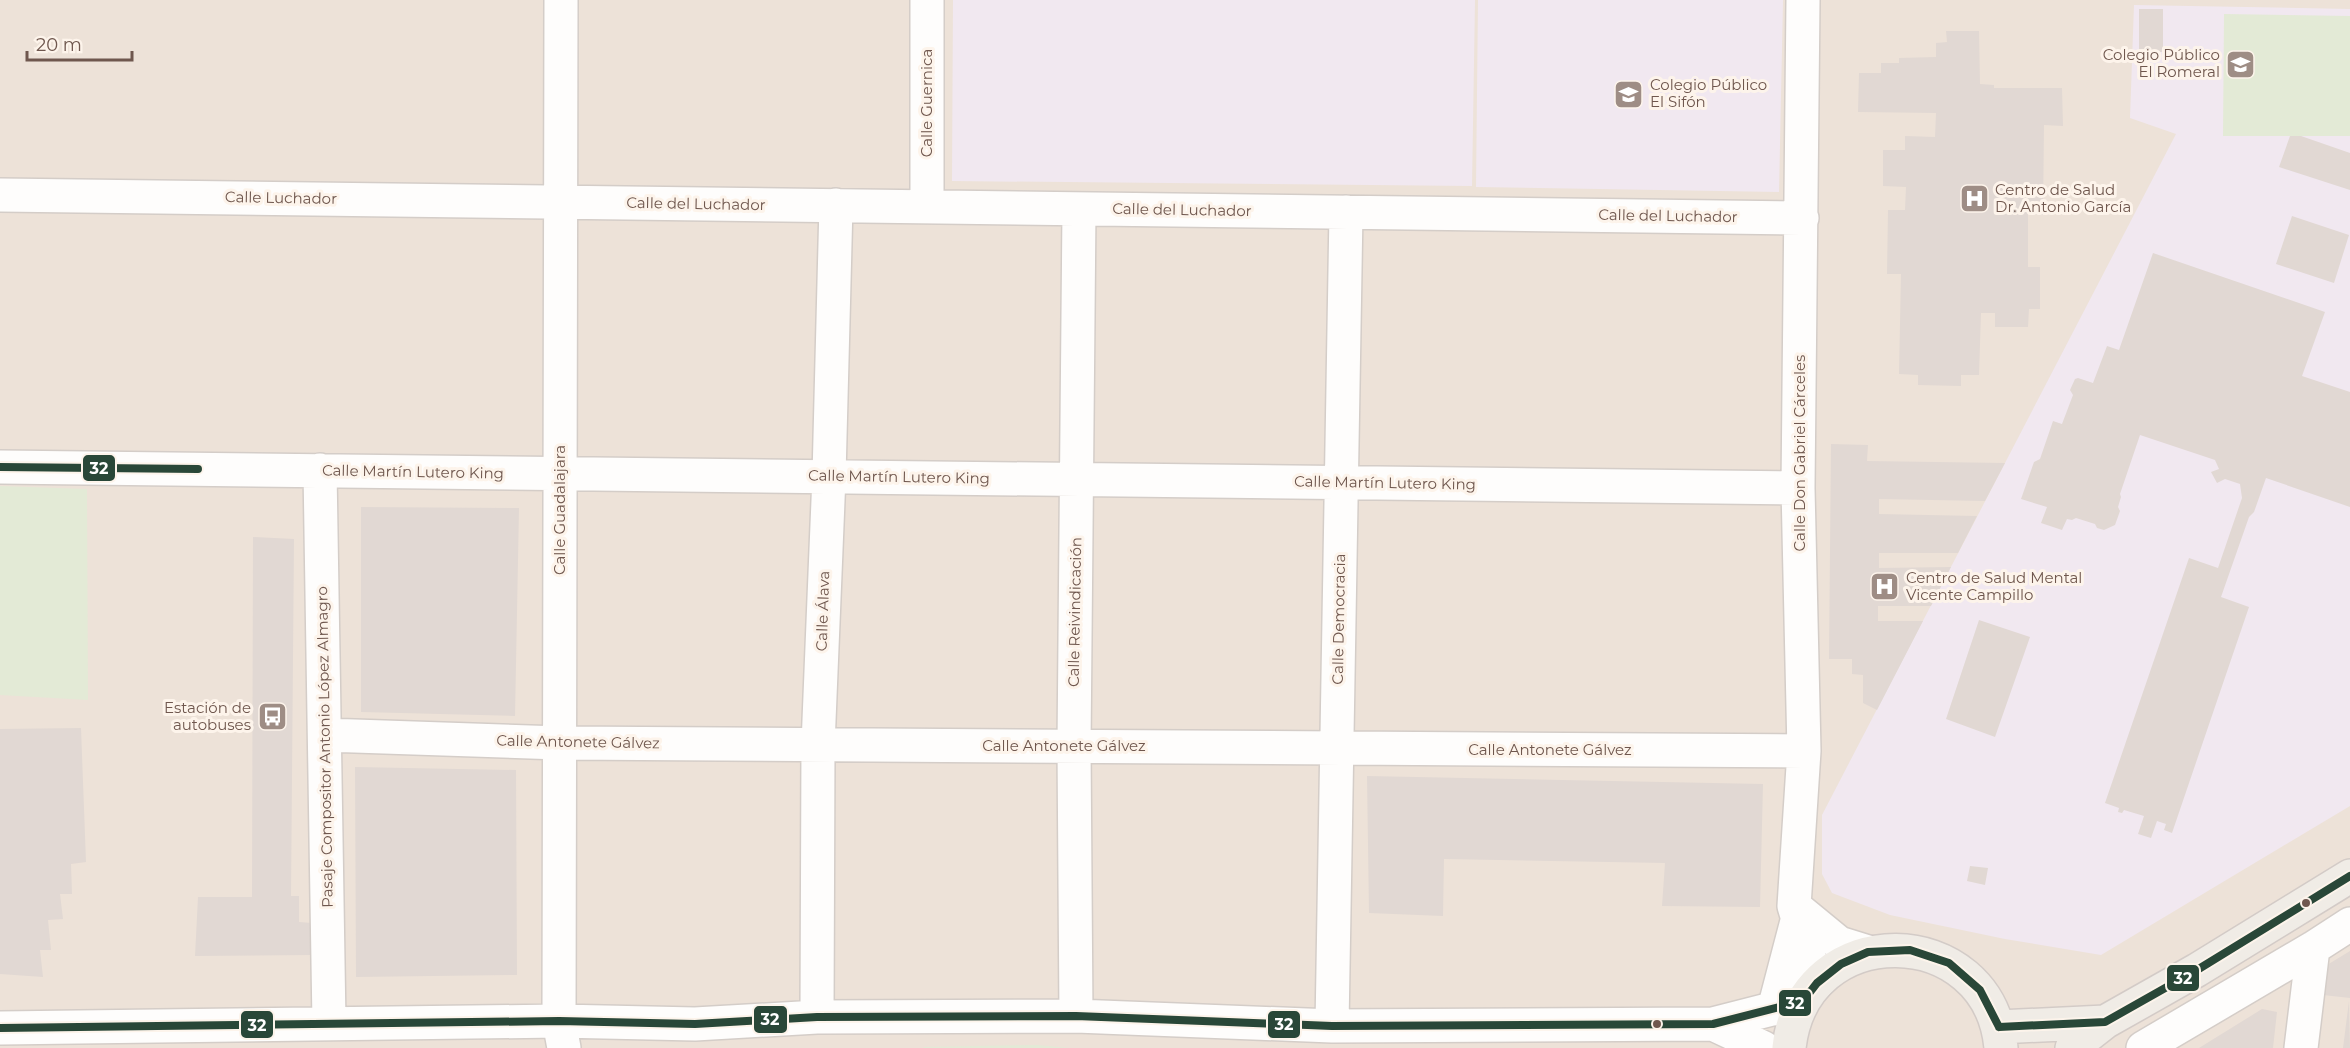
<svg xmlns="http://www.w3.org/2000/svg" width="2350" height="1048" viewBox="0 0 2350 1048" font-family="Montserrat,sans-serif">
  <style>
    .residential { fill: #ede2d8 }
    .education { fill: #f1e8f0 }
    .green { fill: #e3ead6 }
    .building { fill: #e1d8d3 }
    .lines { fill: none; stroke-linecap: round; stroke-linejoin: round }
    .minor-casing { stroke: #d4cdc8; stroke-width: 36 }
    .major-casing { stroke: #d3cbc7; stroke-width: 36 }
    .minor { stroke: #fefdfc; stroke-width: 33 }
    .major { stroke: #f0ece6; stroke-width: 33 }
    .bus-1-casing { stroke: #fdf4eb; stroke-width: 12 }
    .bus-1 { stroke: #294738; stroke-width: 8 }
    .bus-dot { fill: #6f574e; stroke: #fdf4eb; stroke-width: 2 }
    .labels { text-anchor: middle; stroke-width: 6; stroke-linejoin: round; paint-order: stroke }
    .poi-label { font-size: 15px; fill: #6f574e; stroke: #fdf4eb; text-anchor: start }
    .street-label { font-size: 15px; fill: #6f574e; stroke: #fdf4eb }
    .line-badge { stroke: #fdf4eb; stroke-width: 2 }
    .badge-label { font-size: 16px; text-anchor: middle; font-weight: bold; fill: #fff }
  </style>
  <rect width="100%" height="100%" fill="#f5f0ea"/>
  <path class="residential" d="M0 0H2350V1048H0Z"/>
  <path class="education" d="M953 0H1475L1472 186 952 181Z
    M1478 0H1783L1779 192 1476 187Z
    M2134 5 2350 9V806L2101 955 2005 939 1890 915 1832 893 1822 874V815L2176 134 2130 118Z"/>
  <path class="green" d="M2224 14 2350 16V136H2223Z
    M0 486 87 489 88 700 0 695Z
    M1037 1045 1070 1048H923L924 1047Z"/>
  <path class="building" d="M2139 9H2163V52H2139Z
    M1946 31H1979L1980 84 1994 85V88H2062L2063 126 2044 125 2043 215 2028 214V267H2040V309H2029L2028 327H1995V313H1981L1979 375H1961V386L1918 385V375L1899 374 1901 274H1887L1888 210H1905L1906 187 1883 186V150H1905V136L1935 137 1936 113 1858 112 1859 73H1881V63H1899V58L1936 57V43L1947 42Z
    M2290 136H2301L2350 153V190L2279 167Z
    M2292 216 2349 235 2334 283 2276 264Z
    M2153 253 2325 312 2302 376 2350 392V507L2266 478 2254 512 2249 517 2221 597 2249 607 2172 833 2164 830 2166 824 2157 821 2151 838 2138 834 2144 816 2124 810 2122 813 2118 812 2119 808 2105 803 2189 558 2218 568 2242 498 2240 484 2225 479 2217 483 2211 472 2219 469 2215 460 2140 435 2120 494 2121 497 2118 507 2120 511 2115 525 2104 530 2097 528 2095 524 2076 518 2072 520 2067 519 2062 530 2041 523 2047 507 2021 499 2034 462 2040 459 2053 421 2062 424 2073 395 2070 390 2075 379 2078 378 2093 383 2107 346 2119 350Z
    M1831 444 1868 445 1867 461 2005 463 1985 501 1879 499V514L1977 516 1958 553H1879V568L1951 567 1931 606H1878V621H1923L1877 710 1863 703V675L1852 674V659H1829Z
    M361 507 519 508 515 716 361 712Z
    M253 537 294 539 291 896H299V922L312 923V955L195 956 198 897H252Z
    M1979 620 2030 637 1995 737 1946 719Z
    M81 728 86 862 71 864 72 894H60L63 919 48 920 51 950H40L43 977 0 974V729Z
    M355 767 516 770 517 975 356 977Z
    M1367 776 1763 784 1760 907 1662 906 1665 863 1444 859 1443 916 1369 913Z
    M1970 866 1988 868 1985 885 1967 881Z
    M2350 951V998L2323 995 2327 965Z
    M2349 1001 2350 1048H2343Z
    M2262 1009 2277 1012 2273 1048H2199Z"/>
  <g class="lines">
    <defs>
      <path id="minor" d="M561 0 559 1021 564 1048
        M927 0V207
        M1803 0 1798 488 1804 751 1794 906 1817 983
        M0 195 1802 218
        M0 467 1798 488
        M320 470 329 1023
        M325 735 560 743 1804 751
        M1794 906 1839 943 1868 952
        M1774 1009 1797 921
        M1076 1016 1074 746 1079 209
        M817 1017 818 745 829 476 836 205
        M1713 1024 1764 1048
        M1332 1026 1346 212
        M0 1028 559 1021 695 1024 817 1017 1076 1016 1332 1026 1713 1024 1803 1001
        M2143 1048 2313 948 2350 924
        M2301 1048 2313 948"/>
      <path id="major" d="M1999 1027 2105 1022
        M1789 1048C1803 916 1990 920 2001 1048
        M2072 1048 2105 1022 2197 970 2350 876"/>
    </defs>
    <use href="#minor" class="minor-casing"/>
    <use href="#major" class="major-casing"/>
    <use href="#minor" class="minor"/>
    <use href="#major" class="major"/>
    <defs>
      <path id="bus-1" d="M0 467 198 469
        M1999 1027 2105 1022 2197 970 2350 876
        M0 1028 559 1021 695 1024 817 1017 1076 1016 1332 1026 1713 1024 1803 1001 1817 983 1841 964 1868 952 1910 950 1949 963 1980 990 1999 1027"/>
    </defs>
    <use href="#bus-1" class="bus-1-casing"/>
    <use href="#bus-1" class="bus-1"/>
  </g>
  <defs>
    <symbol id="school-square" viewBox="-11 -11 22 22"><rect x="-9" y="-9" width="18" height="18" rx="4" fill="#9e8d85" stroke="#fdf4eb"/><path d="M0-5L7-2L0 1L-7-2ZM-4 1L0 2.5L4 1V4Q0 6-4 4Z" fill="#fff"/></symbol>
    <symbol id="hospital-square" viewBox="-11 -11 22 22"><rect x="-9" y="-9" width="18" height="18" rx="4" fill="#9e8d85" stroke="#fdf4eb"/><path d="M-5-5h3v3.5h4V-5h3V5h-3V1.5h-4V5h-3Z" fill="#fff"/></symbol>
    <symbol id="bus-square" viewBox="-11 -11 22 22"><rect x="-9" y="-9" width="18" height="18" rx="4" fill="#9e8d85" stroke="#fdf4eb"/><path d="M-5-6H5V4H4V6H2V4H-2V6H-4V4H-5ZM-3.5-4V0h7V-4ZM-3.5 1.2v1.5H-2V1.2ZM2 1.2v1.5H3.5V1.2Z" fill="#fff"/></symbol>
  </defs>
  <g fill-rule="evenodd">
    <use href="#school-square" x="2224" y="48" width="33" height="33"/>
    <use href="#school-square" x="1612" y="78" width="33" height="33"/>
    <use href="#hospital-square" x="1958" y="182" width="33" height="33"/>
    <use href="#hospital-square" x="1868" y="570" width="33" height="33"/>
    <use href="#bus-square" x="256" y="700" width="33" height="33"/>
  </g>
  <g class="bus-dot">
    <circle cx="2306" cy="903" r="5"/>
    <circle cx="1657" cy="1024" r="5"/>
  </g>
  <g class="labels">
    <g class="poi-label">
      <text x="2220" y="60" text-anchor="end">Colegio Público<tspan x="2220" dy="17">El Romeral</tspan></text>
      <text x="1650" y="90">Colegio Público<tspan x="1650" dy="17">El Sifón</tspan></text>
      <text x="1995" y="195">Centro de Salud<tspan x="1995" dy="17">Dr. Antonio García</tspan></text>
      <text x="1906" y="583">Centro de Salud Mental<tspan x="1906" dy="17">Vicente Campillo</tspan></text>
      <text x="251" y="713" text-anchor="end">Estación de<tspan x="251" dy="17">autobuses</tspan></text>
    </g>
    <g class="street-label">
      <text transform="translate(927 103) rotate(-90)" y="5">Calle Guernica</text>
      <text transform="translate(281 198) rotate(1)" y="5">Calle Luchador</text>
      <text transform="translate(696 204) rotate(1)" y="5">Calle del Luchador</text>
      <text transform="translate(1182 210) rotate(1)" y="5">Calle del Luchador</text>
      <text transform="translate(1668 216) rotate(1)" y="5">Calle del Luchador</text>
      <text transform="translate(1800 453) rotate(-90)" y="5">Calle Don Gabriel Cárceles</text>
      <text transform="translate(413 472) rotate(1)" y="5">Calle Martín Lutero King</text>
      <text transform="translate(899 477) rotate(1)" y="5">Calle Martín Lutero King</text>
      <text transform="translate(1385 483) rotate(1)" y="5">Calle Martín Lutero King</text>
      <text transform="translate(560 510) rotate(-90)" y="5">Calle Guadalajara</text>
      <text transform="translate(823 611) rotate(-88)" y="5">Calle Álava</text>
      <text transform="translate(1075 612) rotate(-89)" y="5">Calle Reivindicación</text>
      <text transform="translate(1339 619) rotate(-89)" y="5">Calle Democracia</text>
      <text transform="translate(578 742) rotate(1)" y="5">Calle Antonete Gálvez</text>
      <text x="1064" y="751">Calle Antonete Gálvez</text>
      <text transform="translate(325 747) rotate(-91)" y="5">Pasaje Compositor Antonio López Almagro</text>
      <text x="1550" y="755">Calle Antonete Gálvez</text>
    </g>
  </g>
  <g class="line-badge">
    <rect x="82" y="454" width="34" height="28" rx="6" fill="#294738"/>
    <rect x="2166" y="964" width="34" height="28" rx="6" fill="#294738"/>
    <rect x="1778" y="989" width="34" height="28" rx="6" fill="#294738"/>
    <rect x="753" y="1005" width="35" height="29" rx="6" fill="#294738"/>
    <rect x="1267" y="1010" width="34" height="29" rx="6" fill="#294738"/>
    <rect x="240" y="1010" width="34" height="29" rx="6" fill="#294738"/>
  </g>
  <g class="badge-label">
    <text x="99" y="474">32</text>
    <text x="2183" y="984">32</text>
    <text x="1795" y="1009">32</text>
    <text x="770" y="1025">32</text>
    <text x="1284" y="1030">32</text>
    <text x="257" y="1031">32</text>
  </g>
  <path d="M27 51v9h105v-9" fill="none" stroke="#6f574e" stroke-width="3"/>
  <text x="36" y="51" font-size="18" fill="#6f574e" stroke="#fdf4eb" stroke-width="4.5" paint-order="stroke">20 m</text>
</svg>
